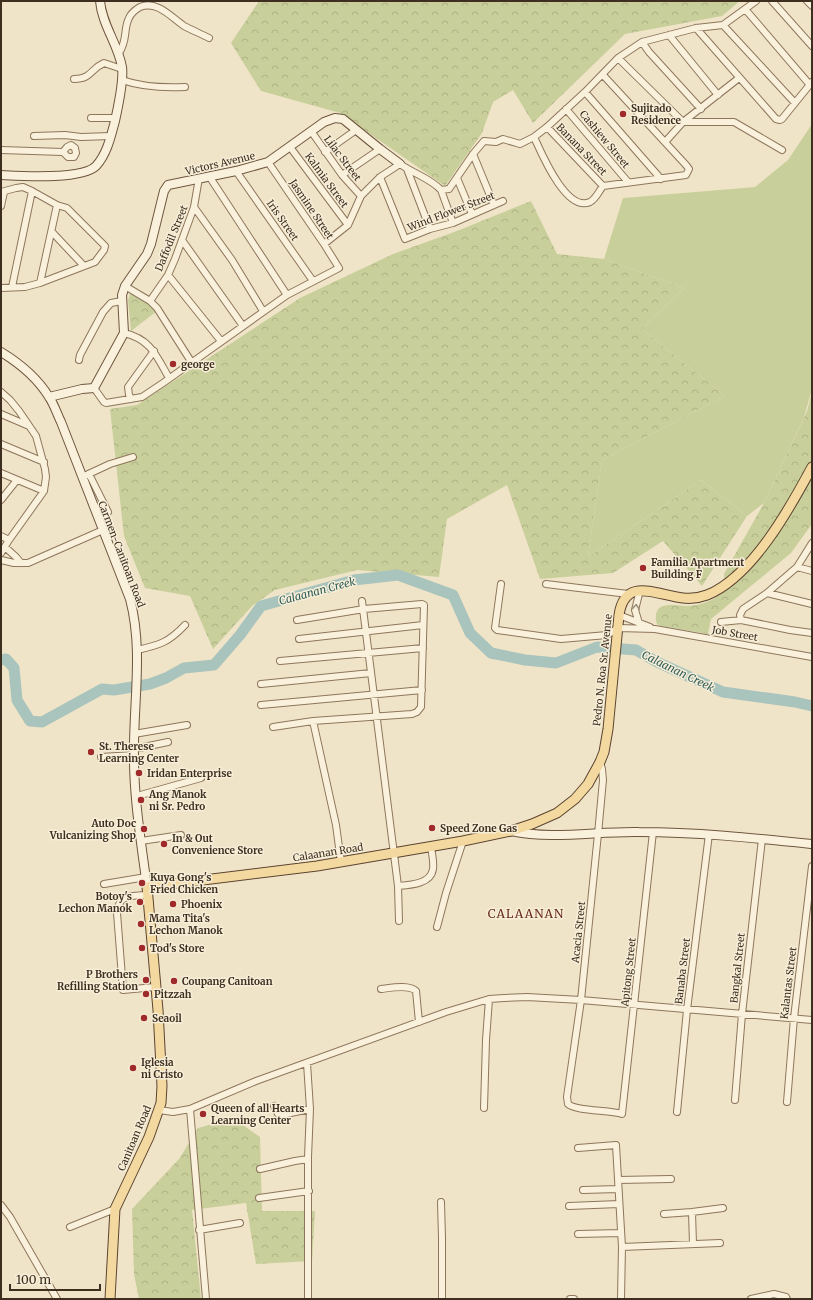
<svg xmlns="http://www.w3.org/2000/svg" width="813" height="1300" viewBox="0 0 813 1300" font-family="Merriweather,serif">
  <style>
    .green { fill: #c9cf9b }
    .forest { fill: url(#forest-crowns) }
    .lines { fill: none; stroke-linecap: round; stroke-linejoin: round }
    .river { stroke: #a9c4bc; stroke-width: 11 }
    .street-casing { stroke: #8d765c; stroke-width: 8 }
    .secondary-casing { stroke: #6f573f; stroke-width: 10 }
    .primary-casing { stroke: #5b4430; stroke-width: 11 }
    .street { stroke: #faf1dc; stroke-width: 6 }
    .secondary { stroke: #faf1dc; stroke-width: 8 }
    .primary { stroke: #f3d9a0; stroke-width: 9 }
    .oneway { stroke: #9c907e }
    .poi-dot { fill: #9e2a2b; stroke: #f7eed8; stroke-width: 1.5 }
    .labels { text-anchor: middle; stroke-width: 3; stroke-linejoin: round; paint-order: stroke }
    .poi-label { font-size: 10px; font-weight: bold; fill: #3d2e20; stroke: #f7eed8; text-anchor: start }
    .street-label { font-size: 10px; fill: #3d2e20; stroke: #f7eed8 }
    .water-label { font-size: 11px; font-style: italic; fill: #2f5d5a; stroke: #f7eed8 }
    .quarter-label { font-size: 12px; letter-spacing: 1px; fill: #6b2e1e; stroke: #f7eed8 }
  </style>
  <defs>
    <pattern id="forest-crowns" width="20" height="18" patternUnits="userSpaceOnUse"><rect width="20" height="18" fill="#c9cf9b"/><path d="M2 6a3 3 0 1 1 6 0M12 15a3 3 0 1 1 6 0" fill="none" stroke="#aeb285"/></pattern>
  </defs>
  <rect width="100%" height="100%" fill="#f0e4c8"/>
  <path class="green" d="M812 124V389L804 417 764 503 747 516 701 480 588 557 602 460 725 396 642 329 684 288 604 259 623 198 755 187 788 160Z"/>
  <path class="forest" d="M259 1H740L722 16 625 34 533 123 513 90 493 102 482 133 445 186 340 113 261 91 231 43Z
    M531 201 557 254 604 259 684 288 642 329 725 396 602 460 588 557 701 480 747 516 702 586 663 541 613 573 540 579 507 485 447 519 439 577 357 570 275 590 252 606 213 649 190 596 145 588 124 536 110 409 137 405 300 298 393 254 457 231Z
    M131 292 151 306 157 311 131 331 128 300Z
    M812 392V524L791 553 711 619 708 634 661 626 657 624C655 619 655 610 661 607 668 603 680 606 688 606 703 605 714 600 725 591L724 574 764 503 807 411Z
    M233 1118 260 1137 262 1211H315L312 1261 256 1264 246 1203 192 1210 201 1299H139L134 1274 132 1209 179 1159 198 1128Z"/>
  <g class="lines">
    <path class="river" d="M1 660 6 659 14 668 17 700 30 721 42 722 102 689 114 690 150 684 166 678 184 668 214 665 240 635 261 606 354 580 398 575 453 595 470 633 491 653 525 660 556 663 597 647 636 650 657 662 723 692 795 702 812 706"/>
    <defs>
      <path id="street" d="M772 1 812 46
        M807 1 812 6
        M745 9 810 85
        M723 25 795 103
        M696 28 776 119 780 120 782 119 812 82
        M669 35 718 95
        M642 42 649 52 701 109
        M119 53C128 40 123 30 129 18 131 13 135 10 140 7 157 0 171 17 184 26 192 30 201 34 209 38
        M618 58 683 122H734L782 150
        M74 79C92 79 90 69 104 63L122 69
        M122 80C142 87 163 88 185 87
        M585 92 661 179
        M566 109 628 182
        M91 118H115
        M547 127 603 186
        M311 131 342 175 361 196
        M34 136 65 135 81 137 111 136
        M534 137C541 152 566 213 590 202 596 199 599 191 603 186L686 175 689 169 686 165 603 75
        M666 141 683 122 739 78
        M290 147 348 225
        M1 150 63 152 68 157H74L76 153 75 148 71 145 67 147 63 152
        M325 152 356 130
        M473 154 494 205
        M407 169 430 229
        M236 171 313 281
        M342 175 380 149
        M209 176 287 295
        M380 177 405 239 430 229 453 223 503 201
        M457 178 472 214
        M441 190 453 223
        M1 192 16 188 23 187 32 191 57 205 67 208 105 246 104 250 95 262 40 283 25 287 1 288
        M1 206 4 192
        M194 207 232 260 263 311
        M52 232 84 266
        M182 240 243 326
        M324 244 348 225 361 196 380 177 400 164C414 174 430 178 441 190L449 189 473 154 484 141 496 142 503 139 520 144 534 137 547 127 585 92 618 58 642 42 696 28 723 25 756 1
        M168 275 221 341
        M40 283 57 205
        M125 286 150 301 157 308 192 363
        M12 287 32 191
        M150 301 168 275 175 259 194 207 199 178
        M124 333C151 339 157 357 169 378
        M79 360 80 355 103 312 111 303 122 301
        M94 388 104 402 106 403 142 397 163 383 287 295 339 268 324 244 268 162
        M1 392 10 400 19 411 36 436 45 469 46 477 44 491 9 540 1 553
        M131 399 129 395 128 387 154 351
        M1 414 29 426
        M1 444 44 462
        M1 473 44 491
        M89 474 108 512
        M82 477 110 464 133 457
        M1 500 17 480
        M1 536 9 540
        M5 547 16 557 21 563
        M1 560 14 563H28L103 530
        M797 567 812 571
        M501 584 495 628 497 630 561 639 607 635 618 628 655 629 812 657
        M546 584 628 594
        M767 593 812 604
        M362 601 398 886 399 921
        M619 615 650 627
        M741 620 740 615 743 609 767 593 797 567 812 543
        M721 622 741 620 790 630 812 633
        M639 623 635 610 640 590
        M299 639 423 625
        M137 650C160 645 169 642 185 625
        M280 661 423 648
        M261 684 371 673
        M261 705 422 690
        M313 721 336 825 341 862
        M273 727 313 721 412 714 417 712 421 707 424 605 422 604 364 609 297 620
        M134 734 187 725
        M134 749 168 742
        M101 757 134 755
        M600 762 602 769 603 780 598 834 581 1000 567 1097 568 1104C575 1111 610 1110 622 1114L653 832
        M137 796 201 778
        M141 841 181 835
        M104 884 146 877
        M398 886C410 885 431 884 433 869 434 862 432 854 431 847
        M147 895C132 896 118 894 117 913L123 990 155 987
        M437 927 446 893 463 841
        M381 989C390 988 409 984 416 991L419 1022
        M307 1063 310 1109 308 1157V1299
        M735 1100 742 1014 762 839
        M787 1102 794 1018 812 866
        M274 1106 278 1114 281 1115 310 1109
        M484 1108 486 1040 489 999
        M190 1109 206 1299
        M159 1110 173 1112 190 1109 256 1081 446 1012 489 999 504 998 527 997 581 1000 812 1020
        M677 1112 687 1010 709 834
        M578 1148 616 1145 622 1247 621 1299
        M260 1169 295 1161 308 1159
        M618 1180 671 1179
        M583 1190 618 1189
        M259 1198 309 1191
        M441 1202 442 1238V1299
        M1 1205 10 1217 57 1299
        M569 1206 619 1204
        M692 1212 693 1244
        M664 1214 692 1212 723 1208
        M70 1227 115 1209
        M199 1230 240 1223
        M578 1234 621 1233
        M622 1247 720 1243
        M570 1299H574
        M751 1299 774 1294 786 1297 787 1299"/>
      <path id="secondary" d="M1 175C22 176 82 180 96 166 107 154 111 136 115 121 118 107 124 81 122 67 118 44 102 25 100 1
        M1 352C19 363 38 379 49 397 54 404 57 414 61 422L130 599C143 648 134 698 134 748 133 794 141 841 147 887
        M49 397 82 389 94 388 124 333 122 295 125 286 147 254 151 244 164 191 168 185 236 171 268 162 324 122 335 118 343 119 380 149 400 164
        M511 831C553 840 597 831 639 832 697 832 754 838 812 844"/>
      <path id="primary" d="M110 1299 115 1209 149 1137 161 1103 162 1086 158 1010 147 887 317 866 463 841 511 831 532 824 557 813 575 799 588 784 600 762 604 752 608 729 619 615C625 576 656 595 683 598 691 599 699 598 707 595 752 577 790 508 812 467"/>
    </defs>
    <use href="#street" class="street-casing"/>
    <use href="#secondary" class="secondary-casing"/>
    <use href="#primary" class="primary-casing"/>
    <use href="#street" class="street"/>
    <use href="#secondary" class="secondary"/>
    <use href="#primary" class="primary"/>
  </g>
  <defs><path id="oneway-chevron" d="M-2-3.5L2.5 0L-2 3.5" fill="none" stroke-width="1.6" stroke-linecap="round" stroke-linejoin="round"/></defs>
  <use class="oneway" href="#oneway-chevron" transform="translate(636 607) rotate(-84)"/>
  <g class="poi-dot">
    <circle cx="623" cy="114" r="4"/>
    <circle cx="173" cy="364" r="4"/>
    <circle cx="643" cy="568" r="4"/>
    <circle cx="91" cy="752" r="4"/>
    <circle cx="139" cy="773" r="4"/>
    <circle cx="141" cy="800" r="4"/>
    <circle cx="432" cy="828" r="4"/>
    <circle cx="144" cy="829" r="4"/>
    <circle cx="164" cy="844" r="4"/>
    <circle cx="142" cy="883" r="4"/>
    <circle cx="140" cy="902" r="4"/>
    <circle cx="173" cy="904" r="4"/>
    <circle cx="141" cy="924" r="4"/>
    <circle cx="142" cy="948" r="4"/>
    <circle cx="146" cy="980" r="4"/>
    <circle cx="174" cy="981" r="4"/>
    <circle cx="146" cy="994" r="4"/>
    <circle cx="144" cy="1018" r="4"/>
    <circle cx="133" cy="1068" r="4"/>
    <circle cx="203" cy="1114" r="4"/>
  </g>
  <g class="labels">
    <g class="poi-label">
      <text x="631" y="112">Sujitado<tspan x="631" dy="12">Residence</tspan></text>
      <text x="181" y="368">george</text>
      <text x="651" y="566">Familia Apartment<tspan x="651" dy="12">Building F</tspan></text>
      <text x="99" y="750">St. Therese<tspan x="99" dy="12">Learning Center</tspan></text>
      <text x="147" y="777">Iridan Enterprise</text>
      <text x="149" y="798">Ang Manok<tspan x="149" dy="12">ni Sr. Pedro</tspan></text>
      <text x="136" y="827" text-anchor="end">Auto Doc<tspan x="136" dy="12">Vulcanizing Shop</tspan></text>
      <text x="440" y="832">Speed Zone Gas</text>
      <text x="172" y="842">In &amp; Out<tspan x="172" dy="12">Convenience Store</tspan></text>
      <text x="150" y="881">Kuya Gong's<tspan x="150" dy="12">Fried Chicken</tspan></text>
      <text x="132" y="900" text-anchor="end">Botoy's<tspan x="132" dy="12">Lechon Manok</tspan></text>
      <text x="181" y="908">Phoenix</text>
      <text x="149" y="922">Mama Tita's<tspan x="149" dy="12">Lechon Manok</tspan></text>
      <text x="150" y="952">Tod's Store</text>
      <text x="138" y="978" text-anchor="end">P Brothers<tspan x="138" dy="12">Refilling Station</tspan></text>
      <text x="182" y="985">Coupang Canitoan</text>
      <text x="154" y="998">Pitzzah</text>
      <text x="152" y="1022">Seaoil</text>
      <text x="141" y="1066">Iglesia<tspan x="141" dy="12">ni Cristo</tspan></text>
      <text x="211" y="1112">Queen of all Hearts<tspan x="211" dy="12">Learning Center</tspan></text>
    </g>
    <g class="street-label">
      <text transform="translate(605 139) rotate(50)" y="4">Cashiew Street</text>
      <text transform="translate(582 149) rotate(46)" y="4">Banana Street</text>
      <text transform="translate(343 158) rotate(53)" y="4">Lilac Street</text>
      <text transform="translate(220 163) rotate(-13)" y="4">Victors Avenue</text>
      <text transform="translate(327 180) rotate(54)" y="4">Kalmia Street</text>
      <text transform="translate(312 209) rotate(56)" y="4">Jasmine Street</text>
      <text transform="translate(451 211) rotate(-21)" y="4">Wind Flower Street</text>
      <text transform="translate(283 220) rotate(55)" y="4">Iris Street</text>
      <text transform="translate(171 238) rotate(-68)" y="4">Daffodil Street</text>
      <text transform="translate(122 554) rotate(69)" y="4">Carmen-Canitoan Road</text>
      <text transform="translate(735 633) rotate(10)" y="4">Job Street</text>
      <text transform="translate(602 670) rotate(-84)" y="4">Pedro N. Roa Sr. Avenue</text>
      <text transform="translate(328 852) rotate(-9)" y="4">Calaanan Road</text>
      <text transform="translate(578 932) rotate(-84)" y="4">Acacia Street</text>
      <text transform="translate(737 968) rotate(-84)" y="4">Bangkal Street</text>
      <text transform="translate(682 971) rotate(-83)" y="4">Banaba Street</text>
      <text transform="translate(628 972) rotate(-84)" y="4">Apitong Street</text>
      <text transform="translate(788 983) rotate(-83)" y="4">Kalantas Street</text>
      <text transform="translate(134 1138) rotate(-67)" y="4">Canitoan Road</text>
    </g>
    <g class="water-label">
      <text transform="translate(317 591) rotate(-15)" y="4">Calaanan Creek</text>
      <text transform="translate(678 671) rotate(26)" y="4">Calaanan Creek</text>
    </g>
    <g class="quarter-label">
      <text x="526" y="918">CALAANAN</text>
    </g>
  </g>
  <rect width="813" height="1300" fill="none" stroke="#3d2e20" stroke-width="4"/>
  <path d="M10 1284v6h90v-6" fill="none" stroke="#3d2e20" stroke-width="2"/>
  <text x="16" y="1284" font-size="12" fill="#3d2e20" stroke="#f7eed8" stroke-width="3" paint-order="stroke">100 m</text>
</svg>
